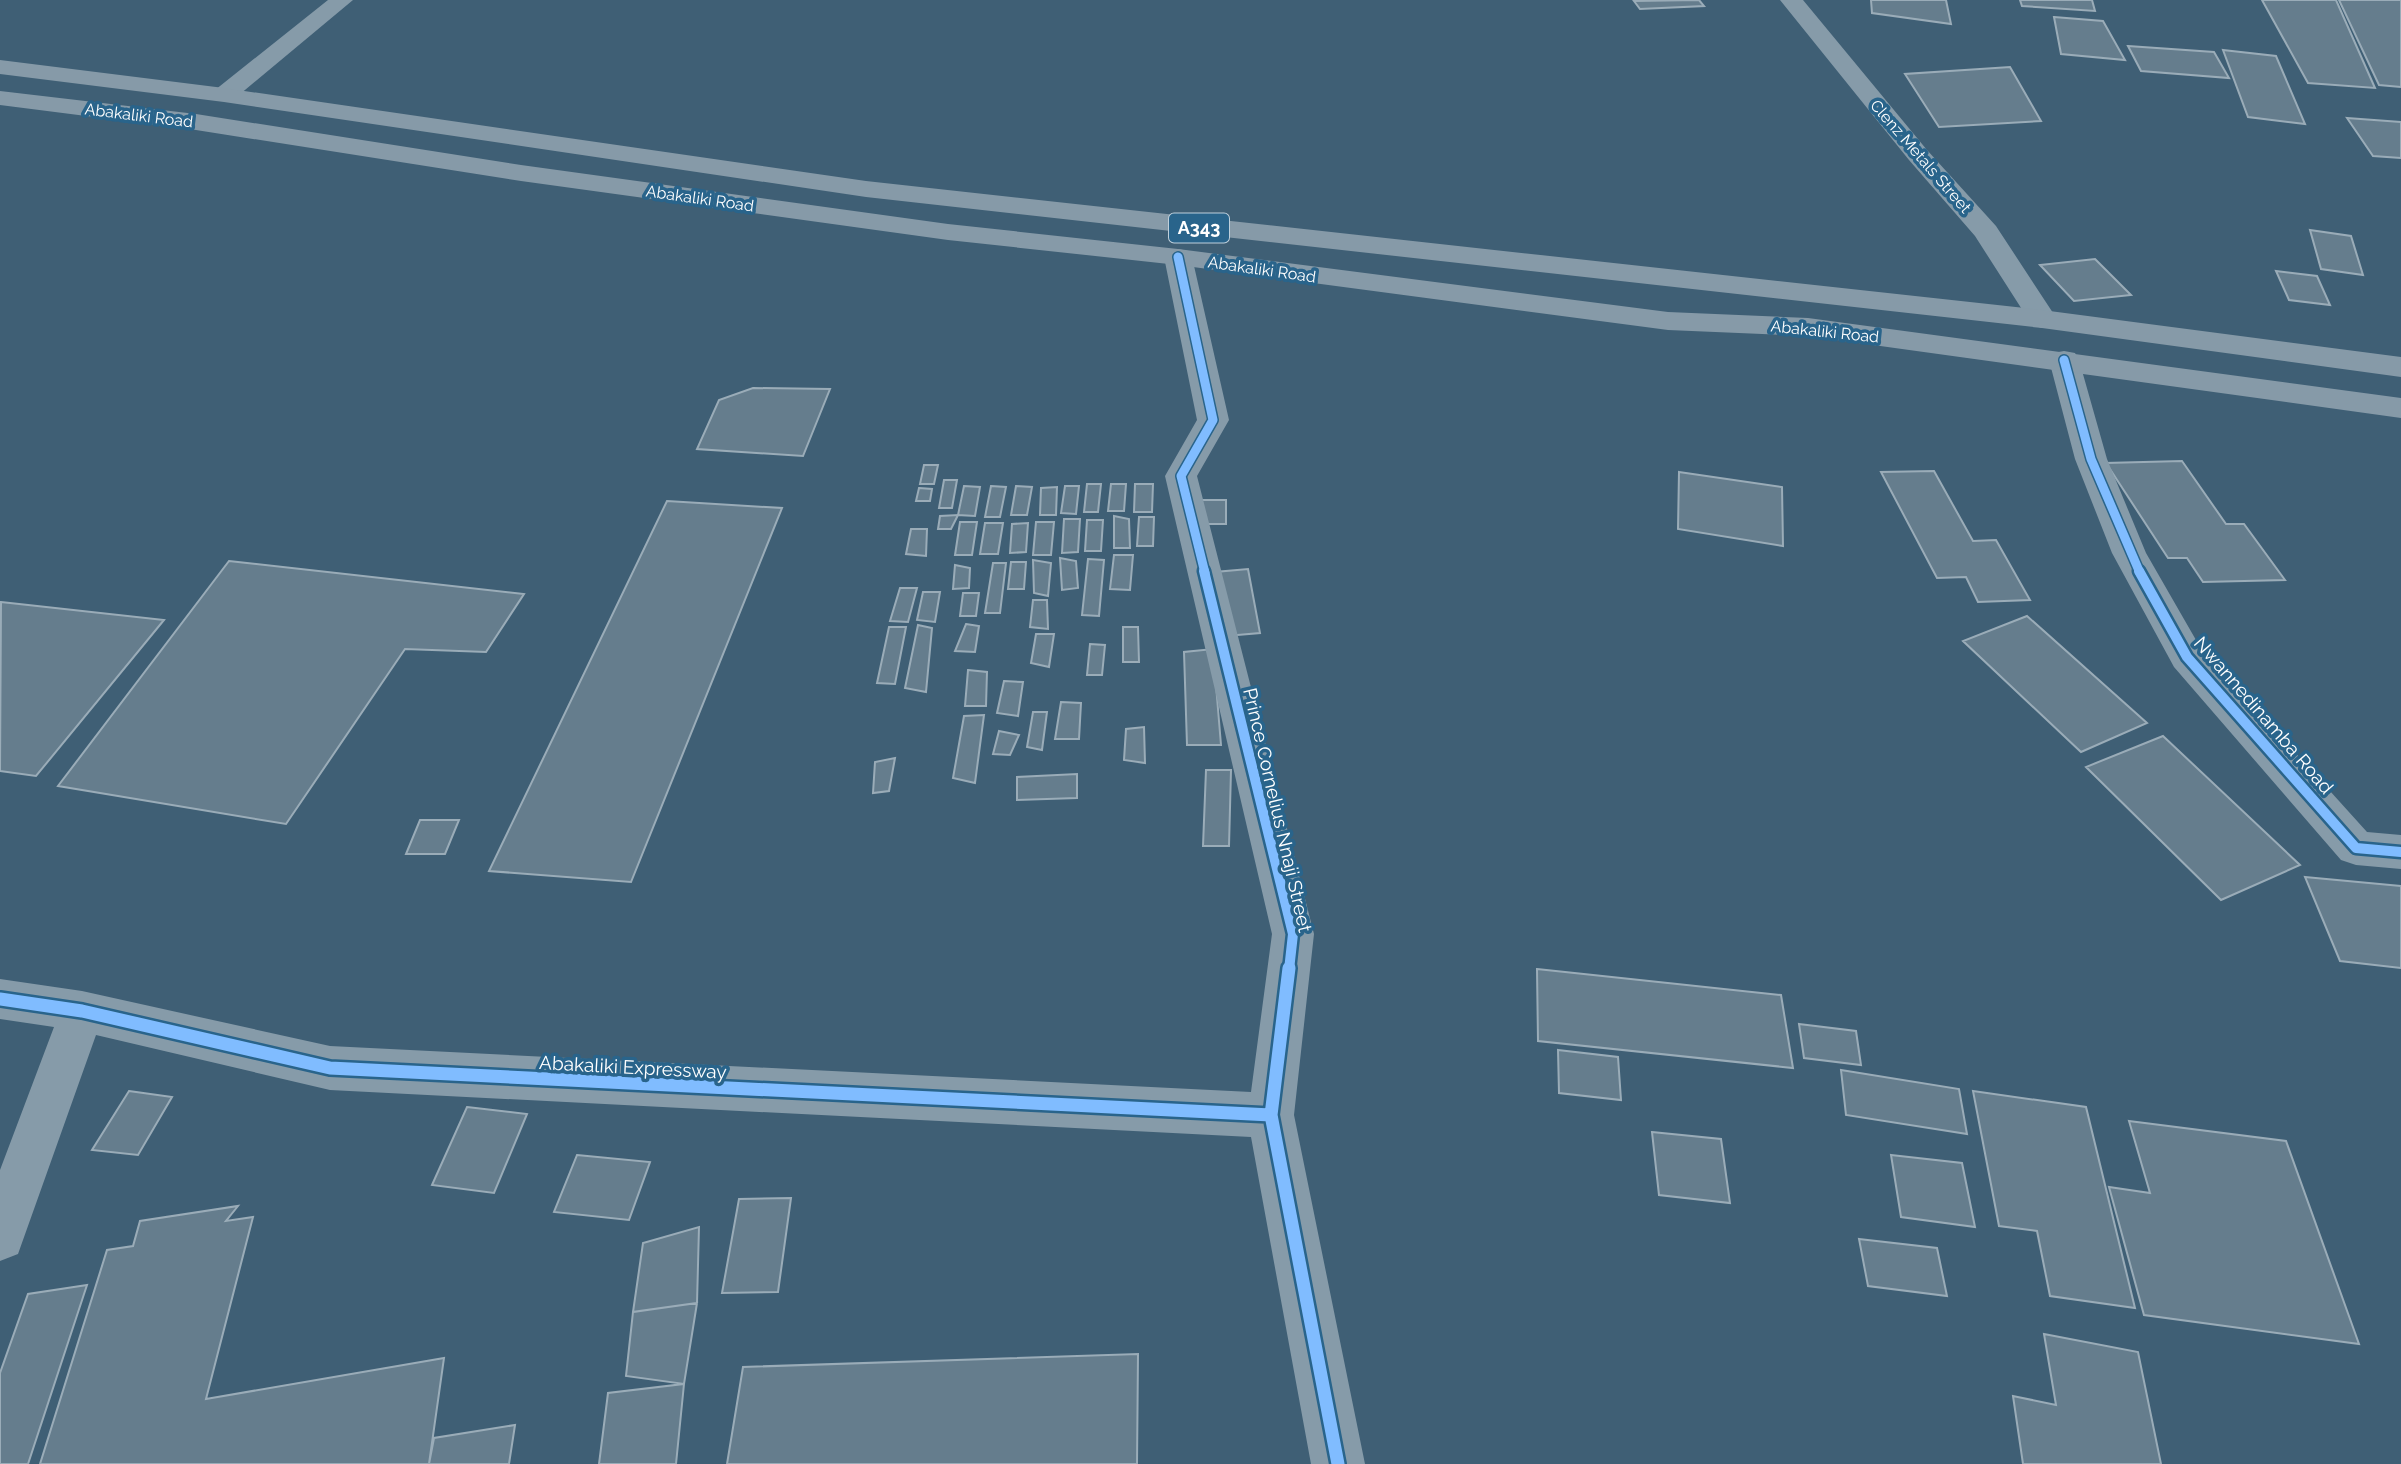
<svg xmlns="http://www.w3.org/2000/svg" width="2401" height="1464" viewBox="0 0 2401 1464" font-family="Raleway,sans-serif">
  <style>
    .building { fill: #657d8d; stroke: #9aacb8; stroke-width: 2 }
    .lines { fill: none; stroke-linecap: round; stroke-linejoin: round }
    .minor { fill: #869ba9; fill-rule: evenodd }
    .highway { fill: #869aa8; fill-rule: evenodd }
    .cycleway-far2-casing { stroke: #29648b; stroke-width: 12 }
    .cycleway-far1-casing { stroke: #29648b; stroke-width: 15 }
    .cycleway-casing { stroke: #29648b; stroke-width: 18 }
    .cycleway-far2 { stroke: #80bcff; stroke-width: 9 }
    .cycleway-far1 { stroke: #80bcff; stroke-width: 10 }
    .cycleway { stroke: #80bcff; stroke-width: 13 }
    .labels { text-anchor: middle; stroke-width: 7; stroke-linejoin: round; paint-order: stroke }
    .far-street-label { font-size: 16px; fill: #fff; stroke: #29648b }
    .shield { fill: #29648b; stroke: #bfd0dc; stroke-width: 2 }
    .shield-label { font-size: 18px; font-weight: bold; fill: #fff }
    .street-label { font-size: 19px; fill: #fff; stroke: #29648b }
  </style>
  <rect width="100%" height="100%" fill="#3f5f75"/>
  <path class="building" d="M1699 0 1704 6 1640 9 1634 1Z
    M1871 0H1946L1951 24 1872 13Z
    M2020 0H2092L2095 11 2022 6Z
    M2262 0H2336L2375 88 2308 83Z
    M2339 0H2401V87L2379 85Z
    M2054 17 2103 21 2125 60 2061 54Z
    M2128 46 2214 52 2229 78 2141 71Z
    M2223 50 2276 56 2305 124 2248 117Z
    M2010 67 2041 121 1939 127 1905 74Z
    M2347 118 2401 122V158L2373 156Z
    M2310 230 2351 236 2363 275 2321 269Z
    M2095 259 2131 295 2074 301 2040 265Z
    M2276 271 2317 276 2330 305 2289 300Z
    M753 388 830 389 803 456 697 449 719 400Z
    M2182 461 2226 524H2244L2285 580 2203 582 2187 558H2168L2106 463Z
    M924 465H938L934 484H920Z
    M1934 471 1973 541 1996 540 2030 600 1978 602 1966 577 1937 578 1881 472Z
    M1679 472 1782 487 1783 546 1678 529Z
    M944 480H957L952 508H939Z
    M1087 484H1101L1098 512H1084Z
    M1111 484H1126L1124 511H1108Z
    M1135 484H1153L1152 512H1134Z
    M964 486 980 487 975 516 958 515Z
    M991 486 1006 487 1000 517H985Z
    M1016 486 1032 487 1027 515H1011Z
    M1065 486H1079L1076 514 1061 513Z
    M1057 487 1056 515H1040L1041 488Z
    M919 488 932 489 930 501H916Z
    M1199 500H1226V524H1198Z
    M667 501 782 508 631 882 489 871Z
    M958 515 951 529H938L940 516Z
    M1114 516 1129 519 1130 548H1114Z
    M1139 517H1154L1153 546H1137Z
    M1064 519H1080L1078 552 1062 553Z
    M1087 520H1103L1101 551H1085Z
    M960 522H977L972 555H955Z
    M1036 522H1054L1051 555H1033Z
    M985 523H1003L998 554H980Z
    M1028 523 1026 552 1010 553 1012 524Z
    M911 529H927L926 556 906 554Z
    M1114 555H1133L1130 590 1110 589Z
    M1060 558 1076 561 1078 588 1062 590Z
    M1088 559 1104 560 1099 616 1082 615Z
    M1033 560 1051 563 1048 596 1034 593Z
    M229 561 524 594 486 652 405 649 286 824 58 786Z
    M1011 562H1026L1024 589H1008Z
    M993 563H1006L1000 613H985Z
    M955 565 970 568 969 588 953 589Z
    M1248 569 1260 633 1226 636 1215 572Z
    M900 588H917L908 622 890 621Z
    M923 592H940L935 622 917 620Z
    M963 593H979L976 616H960Z
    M1033 600H1047L1048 629 1030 627Z
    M1 602 164 620 36 776 0 771Z
    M2027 616 2147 723 2081 752 1963 641Z
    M966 624 979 626 975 652 955 651Z
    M918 625 932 628 926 692 905 688Z
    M889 627H906L895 684 877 683Z
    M1123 627H1138L1139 662H1123Z
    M1036 634H1054L1049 667 1031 663Z
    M1090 644 1105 645 1102 675H1087Z
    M1213 649 1221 745H1187L1184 652Z
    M968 670 987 672 986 706H965Z
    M1004 681 1023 682 1018 716 997 713Z
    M1061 702 1081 703 1079 739H1055Z
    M1033 712H1047L1042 750 1027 747Z
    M984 715 975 783 953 778 964 716Z
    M1144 727 1145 763 1124 760 1126 729Z
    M999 731 1019 735 1010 755 993 754Z
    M2163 736 2300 865 2221 900 2086 767Z
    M895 758 889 791 873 793 875 762Z
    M1206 770H1231L1229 846H1203Z
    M1077 774V798L1017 800V777Z
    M420 820H459L445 854H406Z
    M2305 877 2401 886V968L2340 961Z
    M1537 969 1781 995 1793 1068 1538 1041Z
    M1799 1024 1856 1031 1861 1065 1804 1058Z
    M1558 1050 1618 1057 1621 1100 1559 1093Z
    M1841 1070 1959 1089 1967 1134 1846 1115Z
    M129 1091 172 1097 138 1155 92 1150Z
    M1973 1091 2086 1107 2135 1308 2050 1296 2037 1231 1999 1226Z
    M467 1107 527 1114 494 1193 432 1185Z
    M2129 1121 2286 1141 2359 1344 2144 1315 2109 1187 2150 1193Z
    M1652 1132 1721 1139 1730 1203 1659 1195Z
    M577 1155 650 1162 629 1220 554 1212Z
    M1891 1155 1962 1163 1975 1227 1901 1217Z
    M791 1198 778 1292 722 1293 739 1199Z
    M238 1206 226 1221 253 1217 206 1399 444 1358 429 1464H40L107 1250 133 1246 140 1221Z
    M699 1227 697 1303 633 1312 643 1243Z
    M1859 1239 1937 1248 1947 1296 1868 1286Z
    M87 1285 28 1464H0V1373L28 1294Z
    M697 1303 684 1384 626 1376 633 1312Z
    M2044 1334 2138 1352 2161 1464H2023L2013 1396 2056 1405Z
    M1138 1354 1137 1464H727L743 1367Z
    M684 1384 676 1464H599L608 1393Z
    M515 1425 509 1464H429L434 1438Z"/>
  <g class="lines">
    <path class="minor" d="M328 0H353L233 100H215L212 95 215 90Z
      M1780 0H1803L1927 150 1996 226 2057 319 2052 325 2042 328 2032 325 1975 236 1909 160Z
      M1178 249 1188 251 1192 257 1229 420 1197 476 1314 934 1294 1115 1365 1464H1311L1251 1137 330 1090 96 1035 18 1254 0 1261V1170L54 1027 0 1019V979L82 991 330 1046 1251 1092 1272 934 1165 476 1197 420 1164 257 1168 251Z
      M2064 351 2075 353 2079 360 2107 459 2146 553 2200 647 2367 832 2401 835V869L2356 865 2341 860 2174 667 2112 553 2075 459 2049 360 2053 353Z"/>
    <path class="highway" d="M0 60 224 88 866 181 2042 310 2401 357V377L2042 328 866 197 224 102 0 74Z
      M0 91 196 114 521 165 948 224 1178 249 1668 312 1808 318 2401 398V418L1808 336 1668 330 1178 265 948 240 521 181 196 130 0 105Z"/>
    <defs>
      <path id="cycleway-far2" d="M1178 257 1213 420 1181 476 1205 573
        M2064 360 2091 459 2140 573"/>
      <path id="cycleway-far1" d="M1204 571 1293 934 1289 970
        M2139 571 2187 657 2356 848 2401 852"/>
      <path id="cycleway" d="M1289 968 1271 1115 1338 1464
        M0 999 82 1011 330 1068 1271 1115"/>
    </defs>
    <use href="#cycleway-far2" class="cycleway-far2-casing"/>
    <use href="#cycleway-far1" class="cycleway-far1-casing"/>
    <use href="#cycleway" class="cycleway-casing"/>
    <use href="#cycleway-far2" class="cycleway-far2"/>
    <use href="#cycleway-far1" class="cycleway-far1"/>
    <use href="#cycleway" class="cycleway"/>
  </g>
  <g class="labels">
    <g class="far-street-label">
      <text transform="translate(139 115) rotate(7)" y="6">Abakaliki Road</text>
      <text transform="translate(1921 156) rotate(49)" y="6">Clenz Metals Street</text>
      <text transform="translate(700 198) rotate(8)" y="6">Abakaliki Road</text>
      <text transform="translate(1262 269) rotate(8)" y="6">Abakaliki Road</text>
      <text transform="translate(1825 331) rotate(6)" y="6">Abakaliki Road</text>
    </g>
    <rect class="shield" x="1169" y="213.5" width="60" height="29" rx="5"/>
    <g class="shield-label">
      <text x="1199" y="234">A343</text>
    </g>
    <g class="street-label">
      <text transform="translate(2264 715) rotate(49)" y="7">Nwannedinamba Road</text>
      <text transform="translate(1278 810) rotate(77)" y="7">Prince Cornelius Nnaji Street</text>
      <text transform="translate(633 1067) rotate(3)" y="7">Abakaliki Expressway</text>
    </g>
  </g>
</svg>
